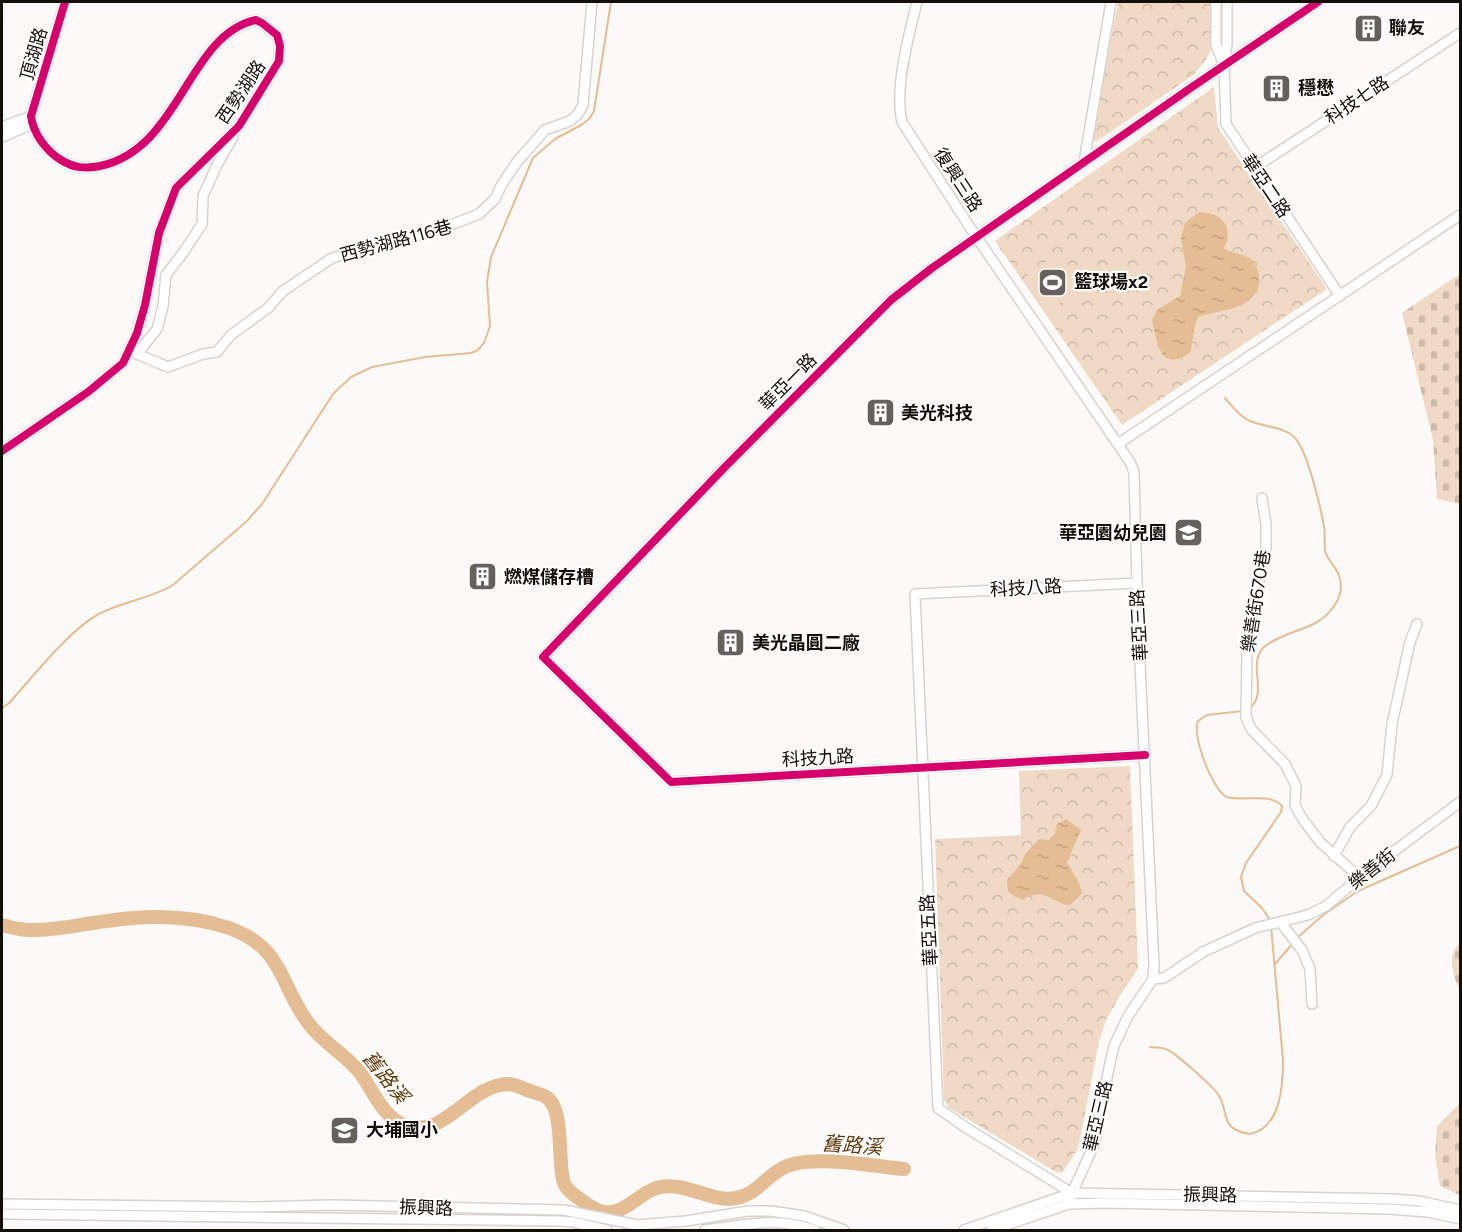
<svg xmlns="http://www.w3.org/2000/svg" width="1462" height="1232" viewBox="0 0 1462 1232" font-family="Figtree,'Noto Sans TC',sans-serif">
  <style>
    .cemetery { fill: url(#cemetery-stones) }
    .park { fill: url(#park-crowns) }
    .pitch { fill: #f0dac5 }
    .water { fill: url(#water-ripples) }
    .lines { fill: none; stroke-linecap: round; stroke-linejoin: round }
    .stream { stroke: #e5bd95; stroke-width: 2 }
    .river { stroke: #e5bd95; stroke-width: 14 }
    .minor-casing { stroke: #d7d3cf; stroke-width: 12 }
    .minor { stroke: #fffefe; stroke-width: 9 }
    .cycleway-casing { stroke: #fff; stroke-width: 11 }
    .cycleway { stroke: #d6006c; stroke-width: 8 }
    .labels { text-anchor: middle; stroke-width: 4.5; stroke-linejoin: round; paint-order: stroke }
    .poi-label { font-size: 18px; font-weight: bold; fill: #130e08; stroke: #fff; text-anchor: start }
    .street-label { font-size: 18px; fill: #130e08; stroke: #fff }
    .water-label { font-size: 20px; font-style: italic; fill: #5e390c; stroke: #fff }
  </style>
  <defs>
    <pattern id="cemetery-stones" width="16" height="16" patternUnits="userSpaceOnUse" patternTransform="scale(1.5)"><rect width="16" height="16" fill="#f0dac5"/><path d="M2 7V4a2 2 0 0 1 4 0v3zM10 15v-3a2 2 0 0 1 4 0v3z" fill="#cdbaa8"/></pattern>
    <pattern id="park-crowns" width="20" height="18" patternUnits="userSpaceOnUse" patternTransform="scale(1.5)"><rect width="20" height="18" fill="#f0dac5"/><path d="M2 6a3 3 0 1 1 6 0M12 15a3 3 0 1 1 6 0" fill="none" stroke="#cdbaa8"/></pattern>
    <pattern id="water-ripples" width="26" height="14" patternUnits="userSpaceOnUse" patternTransform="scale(1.5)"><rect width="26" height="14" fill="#e5bd95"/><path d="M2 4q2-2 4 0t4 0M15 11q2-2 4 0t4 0" fill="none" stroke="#c4a17f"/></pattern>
  </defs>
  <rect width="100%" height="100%" fill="#fcfaf8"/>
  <path class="cemetery" d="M1460 274V504L1437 499 1433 440 1402 313Z
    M1460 943V992C1454 976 1445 956 1460 943Z
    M1460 1103V1195L1440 1186 1435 1156 1437 1126Z"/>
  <path class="park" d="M1118 2H1213C1213 37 1219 49 1192 76L1096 142 1092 137Z
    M1214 87 1218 128 1327 289 1122 425 995 241Z
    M1130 766 1138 969 1121 994 1106 1020 1099 1042 1078 1149 1062 1173 1056 1172 949 1108 944 1100 935 839 1021 835 1019 771Z"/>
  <path class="pitch" d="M1056 255 1080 288 1050 309 1027 275Z"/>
  <path class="water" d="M1199 212C1221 213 1235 226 1224 248 1232 255 1245 252 1253 261 1257 266 1260 277 1259 283 1255 311 1219 309 1198 317 1193 328 1193 341 1190 353 1160 372 1158 346 1152 321L1157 310 1180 296 1186 267 1181 238 1185 223Z
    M1066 819 1081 830 1067 862 1079 883 1082 893 1070 905C1059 905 1053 897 1043 895 1027 891 1026 908 1008 891L1007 880 1021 864 1025 854 1039 839 1049 840 1055 833 1057 824Z"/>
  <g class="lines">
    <path class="stream" d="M1225 398C1232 406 1238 415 1248 420 1261 427 1283 426 1294 437 1307 449 1321 508 1324 527 1326 536 1323 545 1326 554 1331 565 1341 571 1341 586 1341 595 1337 603 1331 610 1315 631 1284 630 1264 647 1246 664 1270 695 1248 709
      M2 708 9 703C32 678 70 629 99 614 123 601 150 599 173 585L247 521 262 504 333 394 351 377 372 367 425 357 471 353 478 350 484 343 490 326 487 282 491 257 533 158 555 139 583 124 590 118 594 111 611 2
      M1243 711 1207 715 1198 721C1191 734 1213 792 1227 797 1244 802 1270 792 1282 806L1281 812 1246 863 1241 877 1244 891 1262 908 1270 920
      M1297 938 1323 915 1358 891 1460 846
      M1276 963 1293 943
      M1150 1047C1156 1048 1163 1047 1168 1050 1179 1056 1210 1084 1218 1094 1230 1112 1218 1129 1250 1134 1281 1128 1283 1085 1283 1060L1271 926"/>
    <path class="river" d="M2 925C10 927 20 930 29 930 55 931 81 924 107 921 147 915 191 915 229 928 285 948 279 985 309 1024 325 1045 347 1055 361 1074 373 1091 384 1118 404 1125 447 1140 468 1084 509 1084 515 1084 524 1089 530 1091 535 1093 541 1094 546 1097 565 1108 557 1163 564 1183 567 1191 577 1197 584 1202 589 1206 598 1211 604 1212 623 1215 638 1195 654 1189 682 1178 709 1203 736 1198 758 1194 767 1174 787 1166 816 1155 873 1166 904 1169"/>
    <defs>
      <path id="minor" d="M917 2C909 35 894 88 902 122L969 226 1130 462 1134 472 1138 621 1154 965 1153 979 1128 1016 1114 1046 1107 1077 1094 1145 1072 1193 1069 1204
        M1216 2V45L1223 63
        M1227 2V44L1224 65 1226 124 1340 296
        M2 127 31 116
        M2 137 32 124
        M233 137 217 165 203 196 202 224 183 253 166 275 163 306 157 329 137 354 168 367 203 354 217 352 231 335 268 308 283 291 332 258 379 244 435 231 479 214 495 199 502 184 517 162 545 130 570 121 578 114 583 105 592 2
        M1084 162 1111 2
        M1254 168 1460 33
        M1118 444 1460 215
        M2 451 88 392 123 363 137 333 145 305 159 233 176 188 239 126 279 61 280 46 277 35 262 23 256 20C187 35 181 149 100 166 85 169 74 168 61 160 46 151 33 133 31 116L65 2
        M1262 498 1266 525V547L1251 619 1247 652 1246 717 1251 729 1285 764 1296 786 1295 806 1304 821 1320 842 1360 878
        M1145 755 671 782 543 657 724 468 891 300 932 268 1192 87 1318 2
        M1334 856 1350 827 1371 806 1387 775 1392 724 1410 642 1417 624
        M1281 923 1302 950 1310 969 1312 1004
        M1153 979 1164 978 1203 952 1255 928 1308 915 1326 906 1370 869 1460 802
        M1072 1193 965 1127 938 1108 915 594 1137 583
        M2 1204 256 1207 331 1205 564 1210 637 1225 686 1221 748 1211H771L804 1216 844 1230
        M2 1214 561 1221 573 1222 607 1230
        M705 1230C746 1225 774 1216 815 1230
        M964 1230 1072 1193 1393 1199 1419 1201 1460 1210
        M991 1230 1069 1204 1106 1203 1390 1209 1427 1212 1460 1219"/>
    </defs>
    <use href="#minor" class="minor-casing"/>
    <use href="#minor" class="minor"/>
    <defs>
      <path id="cycleway" d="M2 451 88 392 123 363 137 333 145 305 159 233 176 188 239 126 279 61 280 46 277 35 262 23 256 20C187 35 181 149 100 166 85 169 74 168 61 160 46 151 33 133 31 116L65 2
        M1145 755 671 782 543 657 724 468 891 300 932 268 1192 87 1318 2"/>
    </defs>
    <use href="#cycleway" class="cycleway-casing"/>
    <use href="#cycleway" class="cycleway"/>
  </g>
  <defs>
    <symbol id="building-square" viewBox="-11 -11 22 22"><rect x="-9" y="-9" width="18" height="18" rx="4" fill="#65615c" stroke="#fff"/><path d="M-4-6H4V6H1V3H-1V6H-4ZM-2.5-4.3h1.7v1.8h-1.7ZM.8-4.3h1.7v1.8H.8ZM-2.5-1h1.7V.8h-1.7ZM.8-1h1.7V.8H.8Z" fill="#fff"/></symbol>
    <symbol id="stadium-square" viewBox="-11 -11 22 22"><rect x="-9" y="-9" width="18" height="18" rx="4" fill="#65615c" stroke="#fff"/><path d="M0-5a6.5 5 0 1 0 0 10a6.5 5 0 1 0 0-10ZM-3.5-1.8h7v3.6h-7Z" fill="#fff"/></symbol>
    <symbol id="school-square" viewBox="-11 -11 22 22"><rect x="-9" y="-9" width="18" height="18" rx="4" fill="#65615c" stroke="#fff"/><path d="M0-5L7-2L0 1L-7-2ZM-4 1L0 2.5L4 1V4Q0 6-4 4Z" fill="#fff"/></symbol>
  </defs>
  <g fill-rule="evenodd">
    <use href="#building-square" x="1352" y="12" width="33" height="33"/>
    <use href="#building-square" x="1260" y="72" width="33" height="33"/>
    <use href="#stadium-square" x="1036" y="266" width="33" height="33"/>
    <use href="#building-square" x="864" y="396" width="33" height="33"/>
    <use href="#school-square" x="1172" y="516" width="33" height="33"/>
    <use href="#building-square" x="466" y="560" width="33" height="33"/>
    <use href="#building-square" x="714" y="626" width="33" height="33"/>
    <use href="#school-square" x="328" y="1114" width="33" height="33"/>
  </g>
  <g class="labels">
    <g class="poi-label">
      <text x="1389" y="34">聯友</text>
      <text x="1298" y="94">穩懋</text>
      <text x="1074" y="288">籃球場x2</text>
      <text x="901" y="419">美光科技</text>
      <text x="1167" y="539" text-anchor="end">華亞園幼兒園</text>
      <text x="504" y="583">燃煤儲存槽</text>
      <text x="752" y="649">美光晶圓二廠</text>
      <text x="366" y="1136">大埔國小</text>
    </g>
    <g class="street-label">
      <text transform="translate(34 54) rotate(-74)" y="6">頂湖路</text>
      <text transform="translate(241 92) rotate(-56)" y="6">西勢湖路</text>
      <text transform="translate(1357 100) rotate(-33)" y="6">科技七路</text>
      <text transform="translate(958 180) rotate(57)" y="6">復興三路</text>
      <text transform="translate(1266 186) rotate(56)" y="6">華亞二路</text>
      <text transform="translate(396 241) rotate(-15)" y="6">西勢湖路116巷</text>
      <text transform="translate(788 382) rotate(-45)" y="6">華亞一路</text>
      <text transform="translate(1026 588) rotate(-3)" y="6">科技八路</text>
      <text transform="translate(1256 601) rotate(-81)" y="6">樂善街670巷</text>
      <text transform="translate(1139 625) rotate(-93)" y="6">華亞三路</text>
      <text transform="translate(818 758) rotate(-3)" y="6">科技九路</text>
      <text transform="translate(1372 869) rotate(-38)" y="6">樂善街</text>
      <text transform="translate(929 930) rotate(-93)" y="6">華亞五路</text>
      <text transform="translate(1098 1116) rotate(-77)" y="6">華亞三路</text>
      <text transform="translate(1210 1195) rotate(1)" y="6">振興路</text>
      <text transform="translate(426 1208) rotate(2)" y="6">振興路</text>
    </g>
    <g class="water-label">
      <text transform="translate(386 1077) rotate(51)" y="7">舊路溪</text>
      <text transform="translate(852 1145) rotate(4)" y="7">舊路溪</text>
    </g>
  </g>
  <rect width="1462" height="1232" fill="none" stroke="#130e08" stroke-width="6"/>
</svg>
